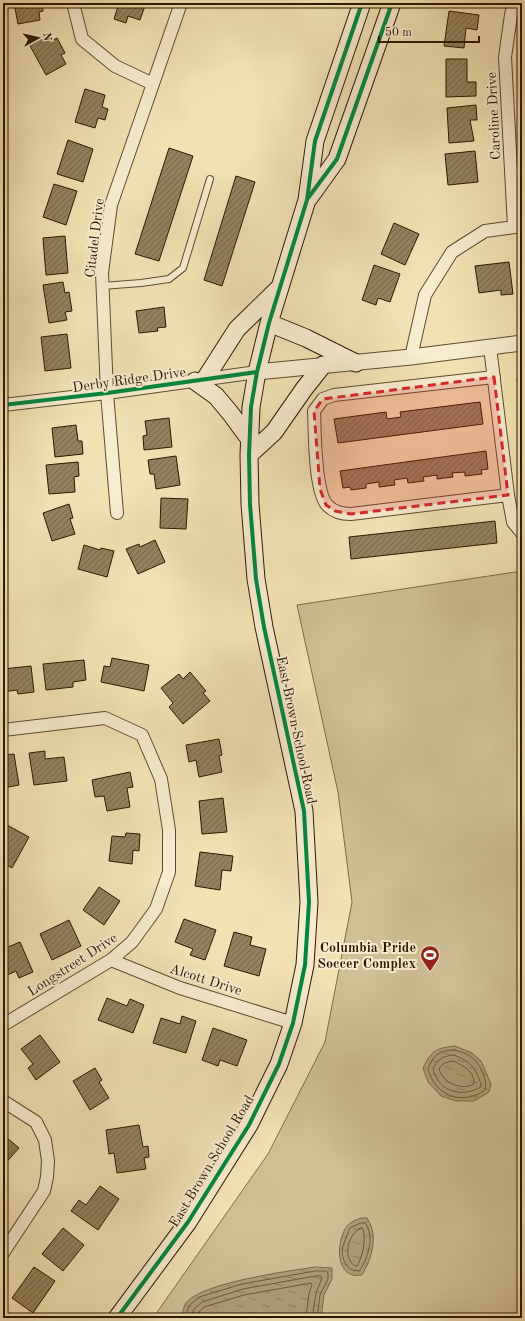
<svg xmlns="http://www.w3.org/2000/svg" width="525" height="1321" viewBox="0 0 525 1321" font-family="'Old Standard TT',serif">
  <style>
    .grass { fill: #d0bf95; stroke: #7e6b4a }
    .water { fill: url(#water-ripples); stroke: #7b6747 }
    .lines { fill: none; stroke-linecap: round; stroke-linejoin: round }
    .shore { stroke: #6e5a3b; stroke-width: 1 }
    .building { fill: url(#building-hatch); stroke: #2c1700 }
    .service-casing { stroke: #5e4a2d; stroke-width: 8 }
    .minor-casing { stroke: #5e4a2d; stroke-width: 14 }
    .tertiary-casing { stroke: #5e4a2d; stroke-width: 17 }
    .secondary-casing { stroke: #2c1700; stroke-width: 19 }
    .service { stroke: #f7ecce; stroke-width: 6 }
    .minor { stroke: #f7ecce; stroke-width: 12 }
    .tertiary { stroke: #f7ecce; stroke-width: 15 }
    .secondary { stroke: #f7ecce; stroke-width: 17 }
    .cycleway-casing { stroke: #f7ecce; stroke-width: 6 }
    .cycleway { stroke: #00873e; stroke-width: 4 }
    .marked { fill: #d62828; fill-opacity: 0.2; stroke: #d62828; stroke-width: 3; stroke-dasharray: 8 5; stroke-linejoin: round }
    .labels { text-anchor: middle; stroke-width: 4; stroke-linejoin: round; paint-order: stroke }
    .street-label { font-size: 14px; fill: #2c1700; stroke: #f7ecce }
    .poi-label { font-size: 14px; font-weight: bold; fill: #2c1700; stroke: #f7ecce; text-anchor: end }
  </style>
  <defs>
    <pattern id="water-ripples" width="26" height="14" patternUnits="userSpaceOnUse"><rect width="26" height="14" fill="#af9d76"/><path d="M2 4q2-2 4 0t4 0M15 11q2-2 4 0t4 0" fill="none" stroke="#8f7f5e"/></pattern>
    <pattern id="building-hatch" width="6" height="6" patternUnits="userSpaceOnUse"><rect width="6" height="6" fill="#93815d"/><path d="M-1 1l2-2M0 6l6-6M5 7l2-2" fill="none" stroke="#78694a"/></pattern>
  </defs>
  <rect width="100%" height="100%" fill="#f2e2b3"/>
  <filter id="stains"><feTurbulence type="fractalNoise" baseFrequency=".005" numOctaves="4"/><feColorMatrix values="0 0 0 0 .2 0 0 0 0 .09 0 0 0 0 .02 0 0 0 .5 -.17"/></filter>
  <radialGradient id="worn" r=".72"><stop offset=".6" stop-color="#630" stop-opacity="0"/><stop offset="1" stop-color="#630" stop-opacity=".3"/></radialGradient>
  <path class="grass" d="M522 571V1318H153L268 1154 325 1042 352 902 338 792 297 605Z"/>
  <path class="water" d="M455 1046 472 1053 481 1061 491 1084 489 1092 474 1101H456L441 1096 428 1082 423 1068C431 1051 436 1048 455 1046Z
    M361 1218H367C379 1236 372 1258 362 1275 359 1275 355 1276 353 1275 334 1270 338 1238 347 1226 350 1222 356 1220 361 1218Z
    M315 1267 332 1268V1279L324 1295 321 1318H181C183 1314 183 1307 186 1303 200 1283 289 1271 315 1267Z"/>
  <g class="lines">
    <path class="shore" d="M455 1050C460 1052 466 1053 470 1056 479 1062 488 1079 485 1090 462 1106 435 1096 428 1069 433 1055 440 1050 455 1050Z
      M454 1055C471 1062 475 1067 481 1084V1087C461 1098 439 1092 433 1069 437 1059 443 1056 454 1055Z
      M453 1061C463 1065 475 1072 474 1084 461 1091 443 1083 439 1069 442 1063 447 1062 453 1061Z
      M361 1223H365C375 1236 368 1258 360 1270 347 1274 340 1257 343 1246 345 1240 348 1234 350 1228Z
      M361 1228 363 1229C366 1240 363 1256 357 1266H355C342 1258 348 1233 361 1228Z
      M185 1318 189 1306 199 1297 242 1284 315 1271H326L328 1273V1279L320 1295 317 1318
      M191 1318 194 1309 202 1302 243 1289 315 1276H321L322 1278 316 1293 312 1318
      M197 1318 199 1312 204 1307 244 1295 311 1283 312 1285 309 1293 306 1318"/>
  </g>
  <path class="building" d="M14 3H42L43 11 39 12 40 20 18 24Z
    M119 3H146L140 20 128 16 126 23 114 19Z
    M449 11 479 15 477 30 466 28 464 48 444 46Z
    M47 34 51 41 57 38 65 53 61 55 66 64 46 75 29 44Z
    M446 59H467V82H476V96L446 97Z
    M85 89 105 95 102 107 108 109 105 120 98 118 95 128 75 122Z
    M476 105 477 120H470L474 141 449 143 447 108Z
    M68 140 93 149 83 182 57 174Z
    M169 148 193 156 159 261 135 254Z
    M475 151 478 182 448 185 445 154Z
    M236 176 255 182 222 286 204 280Z
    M54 184 77 191 66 225 43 217Z
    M394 223 419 234 405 265 381 254Z
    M65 236 68 273 46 275 43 238Z
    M509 262 513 294 501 295V290L479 293 475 266Z
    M522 262V295L518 263Z
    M374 265 400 274 390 302 378 298 376 305 362 300Z
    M63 282 65 293 69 292 72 311 65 312 67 320 49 323 43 285Z
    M164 307 166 327 157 328 158 331 139 333 136 311Z
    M67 334 71 368 45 371 41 337Z
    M517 379H522V415Z
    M480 402 483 424 338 443 334 419 386 412 387 419 401 417 400 412Z
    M169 418 172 447 144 450 143 436 147 435 145 421Z
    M76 425 78 441H82L83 454 55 457 52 428Z
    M486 451 488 469 481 470 482 474 465 476V472L452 473 453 477 437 479V475L423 477 424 481 408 483 407 478 394 480 395 485 379 487V482L366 484V488L351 490 350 487 343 488 340 471Z
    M176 456 180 485 156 489 154 474H150L148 460Z
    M78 462 79 476 74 477 75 492 49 494 46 465Z
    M161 498 188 499 186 529 160 528Z
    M69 504 73 518 70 519 75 534 52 541 43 513Z
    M495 521 497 543 351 559 349 537Z
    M155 540 165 562 138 574 126 549 139 544 140 547Z
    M84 545 100 550 101 548 114 551 107 577 78 569Z
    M112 658 149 665 144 691 101 682 104 666 110 667Z
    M84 660 86 680 73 682V687L46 690 43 664Z
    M31 666 34 692 18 694 17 690 3 692V669Z
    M190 672 206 691 203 693 210 701 183 724 169 707 173 703 161 688 179 674 183 679Z
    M219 739 222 755 219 756 222 772 199 777 196 760 189 762 186 745Z
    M45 751V759L64 757 67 781 34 785 29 753Z
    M14 754 19 785 3 788V755Z
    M130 772 133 787 127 788 130 807 107 811 104 796 95 797 92 780Z
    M223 798 227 832 202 834 199 801Z
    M5 824 29 837 12 868 3 863V828Z
    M126 833 140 834 139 851 133 850 132 864 109 861 112 836 125 837Z
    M200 852 233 856 231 871 222 870 220 890 195 886Z
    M99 887 120 901 104 925 83 910Z
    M184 919 216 930 205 960 190 955 193 949 175 942Z
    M69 920 81 946 52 960 40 934Z
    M234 932 252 937 250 945 266 949 259 976 224 966Z
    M20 942 33 972 19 978 16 971 3 977V949Z
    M107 998 127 1006 130 999 144 1005 133 1033 98 1020Z
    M182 1016 196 1021 186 1053 153 1043 161 1018 180 1024Z
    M213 1028 247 1040 237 1066 220 1060 218 1066 202 1060Z
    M40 1035 60 1062 36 1080 28 1068 33 1064 21 1049Z
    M95 1068 102 1080 99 1082 109 1098 90 1110 73 1081Z
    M139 1125 143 1147 148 1146 149 1157 144 1158 146 1169 117 1173 114 1153 109 1154 106 1130Z
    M7 1138 19 1148 3 1166V1143Z
    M100 1186 119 1199 98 1230 71 1211 79 1200 86 1205Z
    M63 1228 84 1245 63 1271 42 1254Z
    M34 1267 55 1281 33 1313 12 1298Z"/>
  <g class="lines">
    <defs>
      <path id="service" d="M102 286 141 283 169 279 183 268 210 179"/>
      <path id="minor" d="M73 3 82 39 115 66 153 84
        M514 227 505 57 511 15 514 3
        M490 347 508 495 513 522 522 533
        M411 357 425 295 452 252 485 231 522 226
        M494 377 334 395 323 399 314 411C315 430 314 493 328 506 334 512 342 514 351 514L508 495
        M3 405 107 393 257 372
        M117 513 107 393 102 273 111 205 181 3
        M3 730 105 718 142 735 161 779 169 830V872L156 909 132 942 111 960 3 1025
        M111 960 180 988 293 1023
        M3 1101 36 1122 45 1140 48 1161 47 1177 44 1191 3 1253"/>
      <path id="tertiary" d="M257 372 411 357 522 343"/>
      <path id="secondary" d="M309 198 337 159 392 3
        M269 323 306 338 356 363
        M205 379 237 329 279 288
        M195 381 216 396 231 414 250 440
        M249 455 274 432 304 389 323 365
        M117 1318 188 1222 249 1125 279 1064 293 1023 305 965 309 902 304 811 264 627 256 579 250 504 249 455 251 407 257 372 269 323 307 200 315 141 362 3"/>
    </defs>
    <use href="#service" class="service-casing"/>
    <use href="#minor" class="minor-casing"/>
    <use href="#tertiary" class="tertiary-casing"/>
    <use href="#secondary" class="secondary-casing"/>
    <use href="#service" class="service"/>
    <use href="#minor" class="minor"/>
    <use href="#tertiary" class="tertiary"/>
    <use href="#secondary" class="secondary"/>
    <defs>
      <path id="cycleway" d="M308 198 337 159 392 3
        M3 405 107 393 257 372
        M117 1318 188 1222 249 1125 279 1064 293 1023 305 965 309 902 304 811 264 627 256 579 250 504 249 455 251 407 257 372 269 323 307 200 315 141 362 3"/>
    </defs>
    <use href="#cycleway" class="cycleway-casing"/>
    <use href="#cycleway" class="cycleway"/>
  </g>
  <path class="marked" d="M494 377 508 495 351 514 335 511 326 505 320 489 314 411 323 399Z"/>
  <defs>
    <symbol id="stadium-pin" viewBox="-11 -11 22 30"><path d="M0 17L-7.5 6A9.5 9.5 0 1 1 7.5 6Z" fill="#8f2418" stroke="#f7ecce"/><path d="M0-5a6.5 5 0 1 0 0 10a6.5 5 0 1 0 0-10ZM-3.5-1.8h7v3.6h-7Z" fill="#fff"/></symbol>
  </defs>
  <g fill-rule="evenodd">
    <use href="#stadium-pin" x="419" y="944" width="22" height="30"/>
  </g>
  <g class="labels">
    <g class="street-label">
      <text transform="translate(493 116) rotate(-93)" y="5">Caroline Drive</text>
      <text transform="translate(94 238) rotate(-83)" y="5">Citadel Drive</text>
      <text transform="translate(129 379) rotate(-8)" y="5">Derby Ridge Drive</text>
      <text transform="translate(297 730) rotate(78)" y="5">East Brown School Road</text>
      <text transform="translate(72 964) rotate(-33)" y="5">Longstreet Drive</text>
      <text transform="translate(206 979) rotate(18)" y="5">Alcott Drive</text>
      <text transform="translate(211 1161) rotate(-59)" y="5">East Brown School Road</text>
    </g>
    <g class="poi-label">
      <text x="416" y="952">Columbia Pride<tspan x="416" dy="16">Soccer Complex</tspan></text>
    </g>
  </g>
  <rect width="525" height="1321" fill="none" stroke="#f2e2b3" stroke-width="16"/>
  <rect x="4" y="4" width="517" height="1313" fill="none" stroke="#2c1700" stroke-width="2"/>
  <rect x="8" y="8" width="509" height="1305" fill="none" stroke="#2c1700"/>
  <g transform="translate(38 38) rotate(82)" stroke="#f7ecce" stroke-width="3" paint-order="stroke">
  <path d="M0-3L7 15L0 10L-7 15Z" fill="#2c1700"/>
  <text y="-6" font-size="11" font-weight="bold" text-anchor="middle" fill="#2c1700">N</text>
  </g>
  <path d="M379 36v6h100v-6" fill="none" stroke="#2c1700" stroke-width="2"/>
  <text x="385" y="36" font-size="12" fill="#2c1700" stroke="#f7ecce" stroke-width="3" paint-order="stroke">50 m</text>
  <rect width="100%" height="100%" filter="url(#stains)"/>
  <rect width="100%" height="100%" fill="url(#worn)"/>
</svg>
